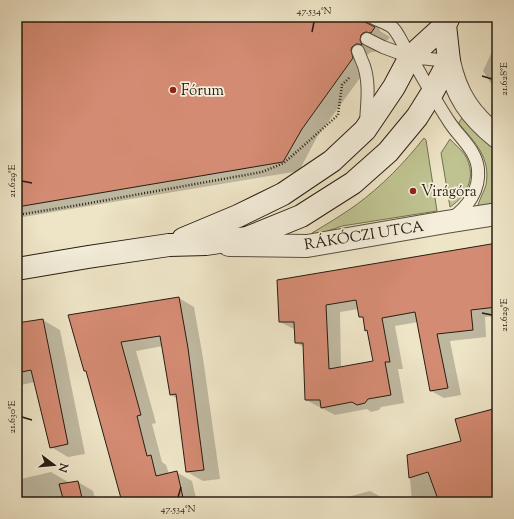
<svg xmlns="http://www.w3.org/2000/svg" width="514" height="519" viewBox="0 0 514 519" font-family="'Sorts Mill Goudy',serif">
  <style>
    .green { fill: #bfc391; stroke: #737052 }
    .shadow { fill: #0003; fill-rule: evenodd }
    .building { fill: #d48b73; stroke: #271e12; fill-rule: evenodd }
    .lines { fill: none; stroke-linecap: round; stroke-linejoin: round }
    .lane-casing { stroke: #59503f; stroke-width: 14 }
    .street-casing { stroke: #59503f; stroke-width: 24 }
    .secondary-casing { stroke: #271e12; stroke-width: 24 }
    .path { stroke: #271e12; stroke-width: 2.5; stroke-dasharray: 1 2; stroke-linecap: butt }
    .lane { stroke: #f4eedb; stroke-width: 12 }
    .street { stroke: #f4eedb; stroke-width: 22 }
    .secondary { stroke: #f4eedb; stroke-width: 22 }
    .ticks { fill: none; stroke: #271e12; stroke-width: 1.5 }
    .poi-dot { fill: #8f2418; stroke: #f4eedb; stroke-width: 1.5 }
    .labels { text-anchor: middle; stroke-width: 3.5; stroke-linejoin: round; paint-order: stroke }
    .poi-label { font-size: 15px; fill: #271e12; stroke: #f4eedb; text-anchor: start }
    .street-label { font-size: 15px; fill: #271e12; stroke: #f4eedb }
    .neatline { fill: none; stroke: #271e12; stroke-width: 1.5 }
    .ticks-label { font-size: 10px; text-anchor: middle; fill: #271e12 }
  </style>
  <rect width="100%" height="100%" fill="#eee5c7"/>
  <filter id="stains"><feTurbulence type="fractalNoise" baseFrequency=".005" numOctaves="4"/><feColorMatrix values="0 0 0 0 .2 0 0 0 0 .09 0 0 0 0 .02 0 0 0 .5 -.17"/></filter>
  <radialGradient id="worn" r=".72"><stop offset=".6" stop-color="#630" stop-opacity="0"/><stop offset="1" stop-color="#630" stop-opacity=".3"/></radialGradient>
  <path class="green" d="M463 117 484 139 497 150V204L479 207 478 205C480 198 484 192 486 185 491 158 475 142 459 124V122Z
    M424 138 426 140 437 211 342 226 313 236 311 235 312 233C327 224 342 215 356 205 382 186 404 163 424 138Z
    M450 139C454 144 461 149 465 155 477 175 468 195 450 207L441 153Z"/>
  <path class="shadow" d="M17 17H362L379 27 380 31 390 37 387 41 382 40 379 41 374 49 376 52H371L367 55 365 59 368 67 317 137 299 171 17 218Z
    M497 41V93L483 71Z
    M497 244V316L485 317 486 337 450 341 461 395 444 398 431 391 418 322 395 326 403 369H398L404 403 381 407 379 410 371 412 367 409 335 415 306 400 304 347 296 343V329H294L280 322 278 281ZM359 309 360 316 364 319 366 330 369 332 374 362 341 368 340 312Z
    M179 298 194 307 203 358 220 479 203 481 187 472 178 399 171 395 163 346 136 351 156 423 152 424 162 462 166 465 169 474 176 472 192 481 197 502H123L87 371 69 316Z
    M43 320 60 330 85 454 68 457 51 447 35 382 21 385 23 393 17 394V324Z
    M494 352H497V370Z
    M497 403V502H412L408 456 462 441 487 411V410L493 409 492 404Z
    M51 472 68 482V484L78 482 93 491 96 502H62L61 497 41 502H17V480Z
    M370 491 381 497 383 502H344V498Z"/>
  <path class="building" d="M17 17H364L365 22 375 27 371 33 366 32 363 33 361 35 360 40 362 45 359 44H356L352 47 351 50 353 58 302 129 283 162 17 207Z
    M497 243V307L471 310 473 330 437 334 448 388 430 391 415 312 382 318 390 362H385L391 395 368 399 365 403 357 405 352 402 321 408 320 400H305L303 343H295L294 322H279L277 280ZM356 300 359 317H363L365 331 367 330 373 361 329 369 326 305Z
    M179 297 188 348 204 470 186 472 176 394 170 395 160 336 121 342 141 415 137 416 147 456 151 455 156 476 177 471 184 502H122L86 371H84L68 315Z
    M43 319 68 444 50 448 31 370 17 373V323Z
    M497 408V502H439L428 472 409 478 407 455 461 441 455 419Z
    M78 481 83 502H64L59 484Z"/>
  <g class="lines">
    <defs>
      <path id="lane" d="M371 17C377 20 389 24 393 28 398 33 402 43 406 49 421 74 434 99 450 123 460 138 476 150 478 169 480 190 468 207 452 218
        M367 39 383 47 410 57 449 61
        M358 51C360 56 362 61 364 66 370 84 367 104 366 122"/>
      <path id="street" d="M449 61C456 95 470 115 497 137
        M229 245 307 246 446 222 497 214"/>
      <path id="secondary" d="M183 239 238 216 283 194 332 161 365 130 394 87 410 57 445 25 449 17
        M17 269 88 257 169 245 206 244 247 238 301 216 353 183 388 152 417 117 432 93 449 61 445 25"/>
    </defs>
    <use href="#lane" class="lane-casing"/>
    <use href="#street" class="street-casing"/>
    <use href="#secondary" class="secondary-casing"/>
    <path class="path" d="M17 215 79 205 262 172 284 163 338 115 342 85 350 77"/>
    <use href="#lane" class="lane"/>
    <use href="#street" class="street"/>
    <use href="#secondary" class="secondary"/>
  </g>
  <path class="ticks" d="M312 32 314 22M482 76 492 79M22 181 32 183M482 313 492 315M22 417 32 420M178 497 181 487"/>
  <g class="poi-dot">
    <circle cx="173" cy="90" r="4"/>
    <circle cx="413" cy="191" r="4"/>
  </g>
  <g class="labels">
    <g class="poi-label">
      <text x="181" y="95">Fórum</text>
      <text x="421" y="196">Virágóra</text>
    </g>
    <g class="street-label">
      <text transform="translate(364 235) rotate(-9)" y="5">RÁKÓCZI UTCA</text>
    </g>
  </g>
  <rect width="514" height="519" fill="none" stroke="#eee5c7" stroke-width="44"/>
  <g transform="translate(54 465) rotate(106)" stroke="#f4eedb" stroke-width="3" paint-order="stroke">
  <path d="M0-3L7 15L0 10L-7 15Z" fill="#271e12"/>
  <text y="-6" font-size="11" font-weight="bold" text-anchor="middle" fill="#271e12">N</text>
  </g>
  <rect x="22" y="22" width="470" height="475" class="neatline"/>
  <g class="ticks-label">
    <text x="314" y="14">47.534°N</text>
    <text transform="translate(503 79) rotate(-90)" y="4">21.628°E</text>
    <text transform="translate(11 181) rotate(-90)" y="4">21.629°E</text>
    <text transform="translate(503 315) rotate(-90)" y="4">21.629°E</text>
    <text transform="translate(11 417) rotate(-90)" y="4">21.630°E</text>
    <text x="178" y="512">47.534°N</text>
  </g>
  <rect width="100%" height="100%" filter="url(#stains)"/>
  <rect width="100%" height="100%" fill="url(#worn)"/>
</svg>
